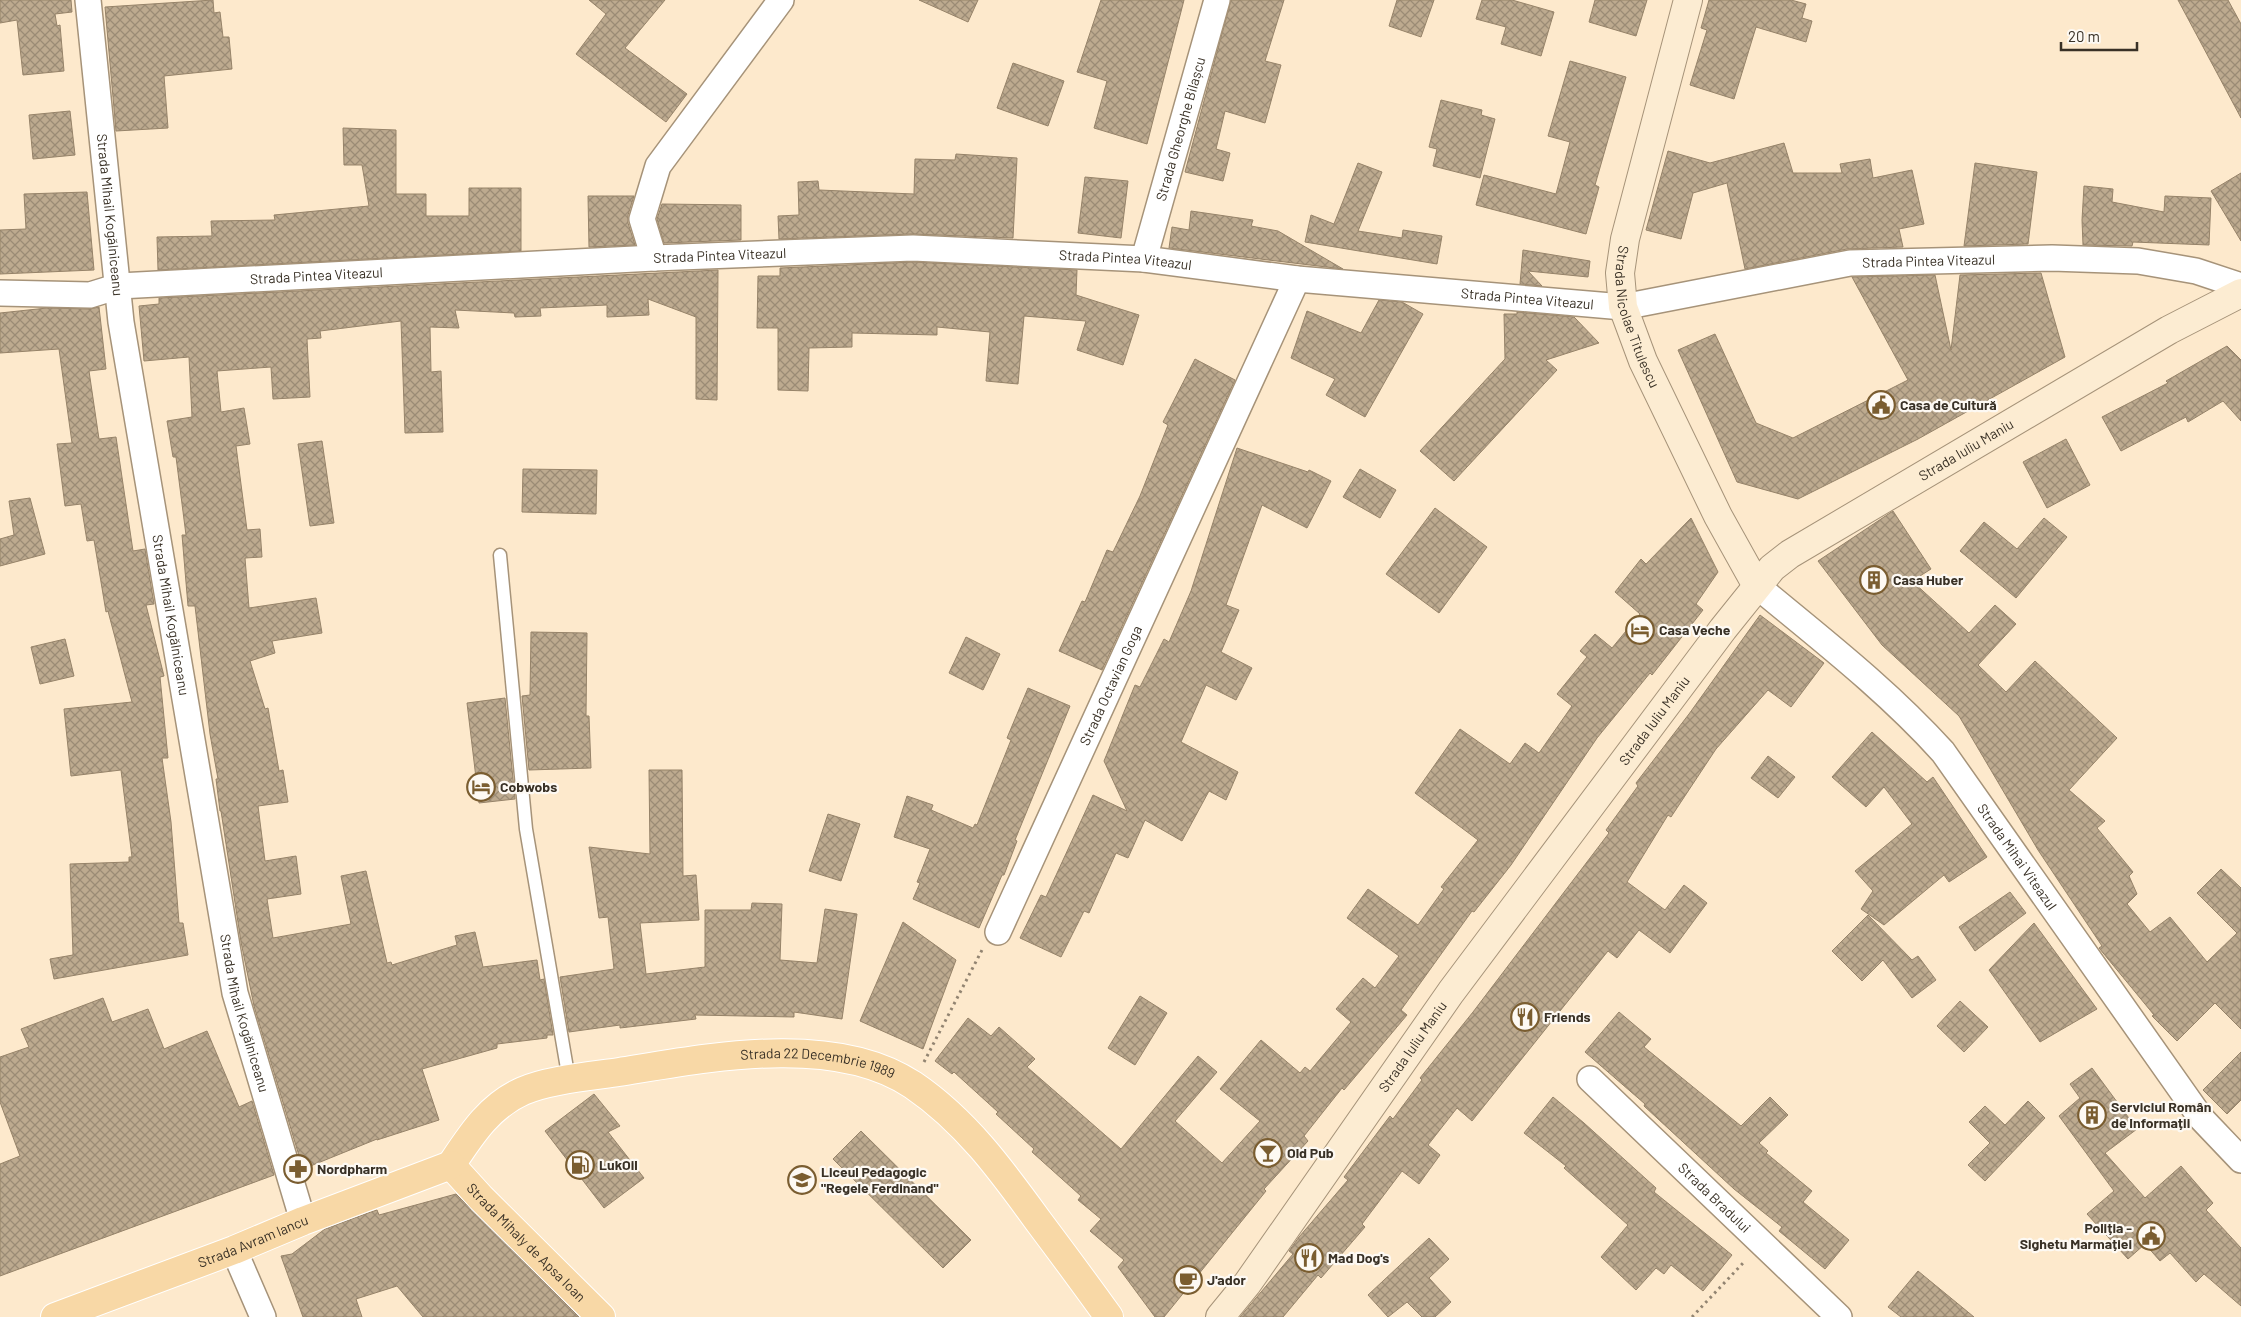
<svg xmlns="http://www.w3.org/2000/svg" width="2241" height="1317" viewBox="0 0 2241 1317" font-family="Barlow,sans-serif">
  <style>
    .building { fill: url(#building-cross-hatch); stroke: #968369 }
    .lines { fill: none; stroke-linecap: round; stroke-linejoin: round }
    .lane-casing { stroke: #a69379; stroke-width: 15 }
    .street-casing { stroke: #a69379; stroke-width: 28 }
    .secondary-casing { stroke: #a69379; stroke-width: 30 }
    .primary-casing { stroke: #fff; stroke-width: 30 }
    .path { stroke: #928471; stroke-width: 3; stroke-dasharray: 2.5 4; stroke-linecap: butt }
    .lane { stroke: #fff; stroke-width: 12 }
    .street { stroke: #fff; stroke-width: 25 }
    .secondary { stroke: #fcecd2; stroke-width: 28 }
    .primary { stroke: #f8d8a6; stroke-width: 28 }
    .labels { text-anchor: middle; stroke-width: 4.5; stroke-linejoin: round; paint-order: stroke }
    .street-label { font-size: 14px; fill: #393126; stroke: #fdf9f3 }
    .poi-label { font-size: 14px; font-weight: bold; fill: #393126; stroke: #fdf9f3; text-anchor: start }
  </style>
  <defs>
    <pattern id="building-cross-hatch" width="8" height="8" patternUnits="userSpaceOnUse" patternTransform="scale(1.25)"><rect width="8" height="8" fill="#bdaa8f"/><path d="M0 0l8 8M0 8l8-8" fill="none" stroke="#9b8b75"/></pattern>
  </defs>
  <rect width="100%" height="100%" fill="#fde9cc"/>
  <path class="building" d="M0 0H71L72 12 55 14 57 26 60 25 64 71 23 75 17 20 0 23Z
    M213 0 214 13 220 12 223 37H229L232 69 164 76 168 128 116 131 105 7Z
    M589 0H665L625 48 687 94 666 122 576 54 606 14Z
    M919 0H978L968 22Z
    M1101 0H1184L1147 144 1094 128 1107 81 1077 72Z
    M1231 0H1284L1265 61 1281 65 1265 123 1225 111 1216 149 1230 153 1223 181 1185 172Z
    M1397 0H1434L1421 37 1389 26Z
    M1482 0H1512L1554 12 1541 56 1501 44 1506 27 1476 19Z
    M1595 0H1647L1636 36 1589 22Z
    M1709 0H1791L1806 4 1802 18 1812 21 1806 42 1756 27 1734 99 1690 85 1707 30 1701 28Z
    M2178 0H2228L2241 24V118Z
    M1570 61 1626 77 1595 185 1599 187 1586 234 1476 205 1484 175 1556 194 1570 142 1548 136Z
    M1013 63 1064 81 1048 126 997 108Z
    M1441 100 1482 110 1481 115 1495 119 1480 178 1433 166 1437 149 1429 147Z
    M70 111 75 155 33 159 29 115Z
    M343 128 396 130V194H426V216H469V188H521V251L158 270 157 237 212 236 211 221 275 220 274 215 369 206 362 165H344Z
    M1784 143 1793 173H1842L1840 164 1870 159 1873 178 1912 170 1924 224 1899 229 1903 247 1847 249 1745 269 1727 183 1693 193 1681 239 1646 230 1668 151 1710 163Z
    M956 154 1017 158 1013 238 912 234 779 239 778 216 799 215 798 182 818 181 819 190 914 194 915 159 955 160Z
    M1358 163 1382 172 1358 231 1402 238 1403 230 1442 236 1437 264 1305 242 1311 215 1334 224Z
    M1975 163 2037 172 2028 244 1964 246Z
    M2241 173V241L2211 191Z
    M1085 177 1128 181 1121 238 1078 233Z
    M2084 186 2113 189 2112 202 2164 212 2165 196 2211 198 2209 245 2133 242 2132 246 2083 245 2082 220Z
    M87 192 94 270 0 274V230L26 229 24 194Z
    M588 196H634L628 215V223L635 245 589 247Z
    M662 204 741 205V240L664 243 657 219Z
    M1191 211 1253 220 1251 226 1278 231 1343 269 1169 248 1172 227 1189 230Z
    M1523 250 1590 261 1588 277 1528 271 1542 286 1520 284Z
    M913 262 1077 270 1076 295 1139 315 1123 365 1077 350 1086 321 1024 316 1018 384 986 381 990 332 937 327V335L852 333V347L809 348 808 391 778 390V328H757L758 276H780V268Z
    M718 270 717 400 696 399V317L648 299 649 315 607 317V305L540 308 541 316 515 317 514 313 455 310 459 328 430 327 431 372 441 371 443 432 405 433 401 321 320 331 321 338 307 339 310 397 273 399 271 367 217 371 221 412 244 408 250 444 236 446 247 530 260 529 262 557 245 558 249 608 316 598 322 633 272 641 275 653 250 661 265 709 268 708 279 771 283 770 288 802 258 806 265 861 296 856 301 894 267 899 273 938 351 924 341 876 366 871 387 963 391 962 392 965 457 945 455 936 475 932 483 967 537 960 540 980 544 979 553 1035H547V1038L497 1044V1048L422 1069 439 1120 377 1140V1139L303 1169 254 1006 241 942 221 811H220L216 779H218L210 734 195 606H188L182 535H186L176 457H173L167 421 192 417 189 357 144 361 139 306 159 304V298Z
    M2041 273 2065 357 1918 439 1798 499 1737 482 1678 350 1715 334 1756 423 1793 438 1908 380 1852 277 1935 275 1951 350 1960 275Z
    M1379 300 1402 302 1423 314 1365 417 1326 395 1335 379 1291 358 1307 311 1361 333Z
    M99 307 106 369 89 371 99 439 116 437 133 551 145 549 154 604 146 605 164 676 160 677 168 758H162L171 822 179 923H183L188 955 54 979 50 959 73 955 70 864 129 862V857H132L121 770 71 776 64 709 132 702 108 611 106 612 94 540 87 541 81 504 65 506 57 444 72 443 59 349 0 353V313L47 308 90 309Z
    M1517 312 1574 317 1599 343 1546 360 1557 370 1454 481 1420 451 1505 359 1504 314H1517Z
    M2227 346 2241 360V421L2223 401 2188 422 2186 417 2121 451 2102 417 2168 383 2166 381Z
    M1195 359 1235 380 1102 670 1059 651 1082 601 1085 602 1107 550 1113 552 1140 496 1168 425 1163 422Z
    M2066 439 2090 485 2047 508 2023 462Z
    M322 441 334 523 310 526 298 444Z
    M1237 448 1308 472 1309 470 1331 481 1307 528 1262 505 1226 605 1239 610 1221 652 1252 668 1236 700 1206 685 1181 742 1238 772 1226 800 1209 791 1182 841 1145 820 1128 858 1116 853 1089 913 1084 911 1061 957 1020 938 1041 895 1046 897 1093 795 1127 811 1104 761 1135 685 1140 687 1164 639 1169 642 1191 591Z
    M523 469 597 470 596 514 522 512Z
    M1360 469 1396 490 1380 518 1343 497Z
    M30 498 45 554 0 566V539L14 535 9 501Z
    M1435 508 1487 547 1439 613 1386 574Z
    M1893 511 1931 569 1912 581 1969 633 1995 605 2016 624 1978 665 2006 692 2035 661 2117 738 2069 790 2105 821 2097 828 2133 872 2129 876 2137 894 2127 904 2150 932 2170 917 2207 962 2237 933 2197 893 2221 869 2241 888V1029L2215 1003 2177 1041 2152 1016 2154 1015 2099 948 2102 946 2038 850 1959 716 1882 645 1818 561Z
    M1691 518 1718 572 1696 604 1703 610 1652 675 1650 673 1597 738 1511 865 1474 912 1472 911 1401 1010 1407 1015 1344 1090 1342 1088 1304 1136 1308 1141 1264 1189 1266 1191 1164 1317H1155L1118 1267 1124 1260 1090 1231 1101 1219 1078 1200 1081 1196 1032 1152 1034 1149 996 1114 998 1112 954 1072 952 1074 935 1061 968 1018 991 1036 999 1027 1035 1059 1027 1067 1121 1149 1198 1056 1217 1072 1175 1121 1222 1163 1260 1121 1220 1089 1261 1040 1300 1073 1305 1067 1310 1071 1351 1022 1336 1009 1363 978 1375 988 1399 956 1347 918 1368 889 1418 925 1444 889 1441 887 1478 840 1415 793 1460 729 1510 764 1525 743 1539 753 1572 706 1557 694 1587 657 1580 651 1595 634 1612 648 1640 614 1615 592 1641 559 1646 564Z
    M2044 518 2067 537 2016 598 1960 551 1984 522 2017 549Z
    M1760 615 1824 663 1791 707 1768 690 1716 749 1671 817 1668 815 1627 882 1665 910 1684 885 1707 903 1670 953 1639 930 1617 958 1608 951 1472 1121 1457 1108 1428 1145 1440 1155 1419 1184 1402 1171 1362 1224 1365 1227 1321 1278 1318 1275 1283 1317H1240L1293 1254 1289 1251 1299 1237 1348 1180 1344 1177 1390 1116 1393 1119 1422 1080 1420 1078 1473 1012 1609 833 1606 830 1638 786 1636 783 1689 714Z
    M531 632 587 633 586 716H589L591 768 529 770 522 696 530 695Z
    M966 637 1000 654 983 690 949 673Z
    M65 639 74 676 40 684 31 647Z
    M1028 688 1070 706 1015 840 1017 841 1004 875H1002L979 928 913 899 920 883 917 882 930 849 894 837 907 796 933 805 931 810 973 828 975 824 977 825 1011 740 1007 738Z
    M505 698 515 799 479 803 467 703Z
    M1872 732 1927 782 1933 777 1987 857 1949 882 1944 875 1884 925 1861 909 1873 891 1855 871 1912 824 1884 787 1866 807 1832 777Z
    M1768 756 1795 777 1778 798 1751 778Z
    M649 770H682L683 876 696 875 699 920 640 923 646 974 705 967V910H751L752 903 782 904 780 960 817 963 825 909 857 914 842 1019 794 1012V1017L695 1015 696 1019 620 1028V1025L569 1032 560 977 614 969 608 917 599 918 589 847 650 854Z
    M828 814 860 824 841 881 809 871Z
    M2010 892 2026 913 1975 951 1959 927Z
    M1868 915 1912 960 1918 956 1936 980 1912 998 1883 960 1862 981 1832 951Z
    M903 922 956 960 923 1049 860 1021Z
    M2034 923 2097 1009 2040 1042 1989 970Z
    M1140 996 1167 1013 1135 1065 1108 1048Z
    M103 998 112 1022 148 1009 164 1049 207 1031 239 1107 252 1101 274 1175 0 1276V1164L20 1156 0 1102V1057L29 1047 21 1029Z
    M1960 1001 1988 1027 1964 1052 1937 1026Z
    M1619 1012 1651 1039 1644 1047 1741 1126 1770 1097 1788 1115 1759 1143 1768 1151 1766 1153 1812 1191 1803 1202 1849 1240 1825 1269 1779 1231 1782 1227 1734 1189 1644 1106 1645 1104 1585 1052Z
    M2241 1052V1100L2227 1114 2203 1090Z
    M2092 1068 2137 1129 2105 1153 2145 1198 2181 1166 2213 1203 2206 1210 2241 1248V1306L2204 1274 2196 1282 2170 1253 2160 1261 2145 1244 2128 1259 2087 1214 2114 1191 2059 1116 2080 1098 2070 1084Z
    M594 1094 620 1126 608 1132 644 1178 604 1208 545 1131Z
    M1553 1097 1584 1123 1656 1188 1654 1192 1732 1255 1703 1291 1671 1265 1664 1274 1656 1268 1636 1290 1601 1257 1628 1225 1564 1168 1566 1166 1524 1133Z
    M2028 1101 2045 1118 1985 1181 1968 1165 1990 1143 1969 1122 1985 1106 2005 1125Z
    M861 1131 971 1240 943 1268 833 1159Z
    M456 1194 579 1317H423L397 1286 356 1299 362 1317H303L281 1256 292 1254 325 1229 368 1213 377 1210 379 1215Z
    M1429 1238 1449 1259 1429 1278 1451 1302 1435 1317H1422L1407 1302 1388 1317 1368 1295Z
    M1918 1271 1974 1317H1901L1888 1307Z"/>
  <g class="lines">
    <defs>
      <path id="lane" d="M500 555 526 829 569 1080"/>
      <g id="street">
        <path id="s1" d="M88 0 121 322 235 993 303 1221"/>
        <path d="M654 258 642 219 658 166 781 0"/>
        <path id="s2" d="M1144 259 1217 0"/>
        <path id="s3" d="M0 293 90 295 119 286 654 258 913 248 1144 259 1297 279 1623 307 1850 263 2052 258 2138 261 2196 271 2241 286"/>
        <path id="s4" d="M1757 586C1821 639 1887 690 1943 752L2201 1118 2241 1160"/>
        <path id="s5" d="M998 932 1297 279"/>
        <path id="s6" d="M1590 1079 1839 1317"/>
        <path d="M234 1250 263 1317"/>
      </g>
      <g id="secondary">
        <path id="s7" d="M1688 0 1625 239 1620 273 1623 307 1643 361 1718 516 1757 586"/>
        <path id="s8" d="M1220 1317 1247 1284 1451 992 1723 629 1772 568 1790 554 2169 330 2241 293"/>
      </g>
      <g id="primary">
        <path id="s9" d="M451 1165C471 1135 489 1106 523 1091 547 1080 592 1076 619 1072 707 1058 834 1032 913 1085 966 1121 1002 1171 1039 1222 1063 1254 1086 1285 1109 1317"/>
        <path id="s10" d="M451 1165 481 1198 601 1317"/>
        <path id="s11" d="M55 1317 234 1250 303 1221 451 1165"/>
      </g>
    </defs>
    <use href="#lane" class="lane-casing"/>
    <use href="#street" class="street-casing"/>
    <use href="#secondary" class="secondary-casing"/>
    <use href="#primary" class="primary-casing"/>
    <path class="path" d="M924 1062 982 950
      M1692 1317 1745 1261"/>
    <use href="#lane" class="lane"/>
    <use href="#street" class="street"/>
    <use href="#secondary" class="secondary"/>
    <use href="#primary" class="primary"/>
  </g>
  <defs>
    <symbol id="civic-ring" viewBox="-11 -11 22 22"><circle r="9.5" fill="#fdf9f3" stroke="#7a5d30" stroke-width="1.5"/><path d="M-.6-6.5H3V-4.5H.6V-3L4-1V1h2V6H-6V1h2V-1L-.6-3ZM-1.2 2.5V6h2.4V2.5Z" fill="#7a5d30"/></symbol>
    <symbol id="building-ring" viewBox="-11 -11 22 22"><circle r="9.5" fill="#fdf9f3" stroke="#7a5d30" stroke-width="1.5"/><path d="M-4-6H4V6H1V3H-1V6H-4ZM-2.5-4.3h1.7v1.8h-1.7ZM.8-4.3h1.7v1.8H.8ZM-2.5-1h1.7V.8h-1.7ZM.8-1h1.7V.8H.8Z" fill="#7a5d30"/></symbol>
    <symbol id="hotel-ring" viewBox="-11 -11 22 22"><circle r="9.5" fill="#fdf9f3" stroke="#7a5d30" stroke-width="1.5"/><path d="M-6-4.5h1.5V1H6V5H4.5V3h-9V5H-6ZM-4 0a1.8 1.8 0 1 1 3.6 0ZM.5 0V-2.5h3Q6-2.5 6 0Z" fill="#7a5d30"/></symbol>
    <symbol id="restaurant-ring" viewBox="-11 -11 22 22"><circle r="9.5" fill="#fdf9f3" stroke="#7a5d30" stroke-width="1.5"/><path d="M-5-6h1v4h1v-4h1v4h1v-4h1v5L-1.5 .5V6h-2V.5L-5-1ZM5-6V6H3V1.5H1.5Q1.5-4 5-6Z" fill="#7a5d30"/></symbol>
    <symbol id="bar-ring" viewBox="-11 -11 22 22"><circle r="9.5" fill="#fdf9f3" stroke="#7a5d30" stroke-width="1.5"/><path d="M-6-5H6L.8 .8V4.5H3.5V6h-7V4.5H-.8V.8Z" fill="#7a5d30"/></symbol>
    <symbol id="fuel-ring" viewBox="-11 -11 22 22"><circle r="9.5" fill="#fdf9f3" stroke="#7a5d30" stroke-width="1.5"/><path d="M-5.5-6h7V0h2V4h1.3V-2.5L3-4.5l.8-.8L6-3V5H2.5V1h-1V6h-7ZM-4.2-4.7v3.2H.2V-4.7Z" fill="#7a5d30"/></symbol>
    <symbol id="pharmacy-ring" viewBox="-11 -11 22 22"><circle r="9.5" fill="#fdf9f3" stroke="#7a5d30" stroke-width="1.5"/><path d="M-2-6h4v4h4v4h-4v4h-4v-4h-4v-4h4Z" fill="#7a5d30"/></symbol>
    <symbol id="school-ring" viewBox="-11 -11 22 22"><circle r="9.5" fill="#fdf9f3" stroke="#7a5d30" stroke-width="1.5"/><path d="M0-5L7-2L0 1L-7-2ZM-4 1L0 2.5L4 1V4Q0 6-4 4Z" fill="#7a5d30"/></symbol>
    <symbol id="cafe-ring" viewBox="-11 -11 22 22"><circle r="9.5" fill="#fdf9f3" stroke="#7a5d30" stroke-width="1.5"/><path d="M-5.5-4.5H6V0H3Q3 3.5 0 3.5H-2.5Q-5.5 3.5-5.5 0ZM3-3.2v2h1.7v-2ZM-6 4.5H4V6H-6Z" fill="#7a5d30"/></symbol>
  </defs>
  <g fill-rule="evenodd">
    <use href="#civic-ring" x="1865" y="389" width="32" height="32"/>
    <use href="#building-ring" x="1858" y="564" width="32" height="32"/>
    <use href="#hotel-ring" x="1624" y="614" width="32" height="32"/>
    <use href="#hotel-ring" x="465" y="771" width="32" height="32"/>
    <use href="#restaurant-ring" x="1509" y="1001" width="32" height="32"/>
    <use href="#building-ring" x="2076" y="1099" width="32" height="32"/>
    <use href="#bar-ring" x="1252" y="1137" width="32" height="32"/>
    <use href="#fuel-ring" x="564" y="1149" width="32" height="32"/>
    <use href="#pharmacy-ring" x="282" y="1153" width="32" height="32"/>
    <use href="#school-ring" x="786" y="1164" width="32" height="32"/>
    <use href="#civic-ring" x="2135" y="1220" width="32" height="32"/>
    <use href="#restaurant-ring" x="1293" y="1242" width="32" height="32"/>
    <use href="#cafe-ring" x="1172" y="1264" width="32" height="32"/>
  </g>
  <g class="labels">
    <g class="street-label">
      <text dy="5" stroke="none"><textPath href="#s2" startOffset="135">Strada Gheorghe Bilașcu</textPath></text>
      <text dy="5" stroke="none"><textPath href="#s1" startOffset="216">Strada Mihail Kogălniceanu</textPath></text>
      <text dy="5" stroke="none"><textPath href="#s3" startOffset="722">Strada Pintea Viteazul</textPath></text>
      <text dy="5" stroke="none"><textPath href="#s3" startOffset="1128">Strada Pintea Viteazul</textPath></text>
      <text dy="5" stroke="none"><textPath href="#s3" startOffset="1938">Strada Pintea Viteazul</textPath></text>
      <text dy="5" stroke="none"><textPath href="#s3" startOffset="318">Strada Pintea Viteazul</textPath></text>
      <text dy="5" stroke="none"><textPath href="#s3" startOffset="1532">Strada Pintea Viteazul</textPath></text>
      <text dy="5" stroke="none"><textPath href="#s7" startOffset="328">Strada Nicolae Titulescu</textPath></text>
      <text dy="5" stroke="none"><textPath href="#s8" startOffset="1158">Strada Iuliu Maniu</textPath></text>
      <text dy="5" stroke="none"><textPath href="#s1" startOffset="621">Strada Mihail Kogălniceanu</textPath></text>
      <text dy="5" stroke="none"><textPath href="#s5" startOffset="271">Strada Octavian Goga</textPath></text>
      <text dy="5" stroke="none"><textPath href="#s8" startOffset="738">Strada Iuliu Maniu</textPath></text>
      <text dy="5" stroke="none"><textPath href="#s4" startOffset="378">Strada Mihai Viteazul</textPath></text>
      <text dy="5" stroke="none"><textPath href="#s1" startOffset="1026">Strada Mihail Kogălniceanu</textPath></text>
      <text dy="5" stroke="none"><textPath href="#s8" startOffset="332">Strada Iuliu Maniu</textPath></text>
      <text dy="5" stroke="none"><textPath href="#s9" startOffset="404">Strada 22 Decembrie 1989</textPath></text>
      <text dy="5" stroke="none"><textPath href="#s6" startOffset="172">Strada Bradului</textPath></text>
      <text dy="5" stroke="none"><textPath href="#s11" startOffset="212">Strada Avram Iancu</textPath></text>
      <text dy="5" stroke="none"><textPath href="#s10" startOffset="108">Strada Mihaly de Apsa Ioan</textPath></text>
    </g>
    <g class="poi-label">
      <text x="1900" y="410">Casa de Cultură</text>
      <text x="1893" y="585">Casa Huber</text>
      <text x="1659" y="635">Casa Veche</text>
      <text x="500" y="792">Cobwobs</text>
      <text x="1544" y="1022">Friends</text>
      <text x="2111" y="1112">Serviciul Român<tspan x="2111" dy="16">de Informații</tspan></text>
      <text x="1287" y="1158">Old Pub</text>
      <text x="599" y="1170">LukOil</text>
      <text x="317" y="1174">Nordpharm</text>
      <text x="821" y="1177">Liceul Pedagogic<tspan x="821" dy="16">"Regele Ferdinand"</tspan></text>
      <text x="2132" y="1233" text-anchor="end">Poliția -<tspan x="2132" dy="16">Sighetu Marmației</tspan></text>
      <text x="1328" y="1263">Mad Dog's</text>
      <text x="1207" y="1285">J'ador</text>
    </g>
  </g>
  <path d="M2061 42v8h76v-8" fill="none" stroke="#393126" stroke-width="2.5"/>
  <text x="2068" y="42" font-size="15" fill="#393126" stroke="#fdf9f3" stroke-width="4" paint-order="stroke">20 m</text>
</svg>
